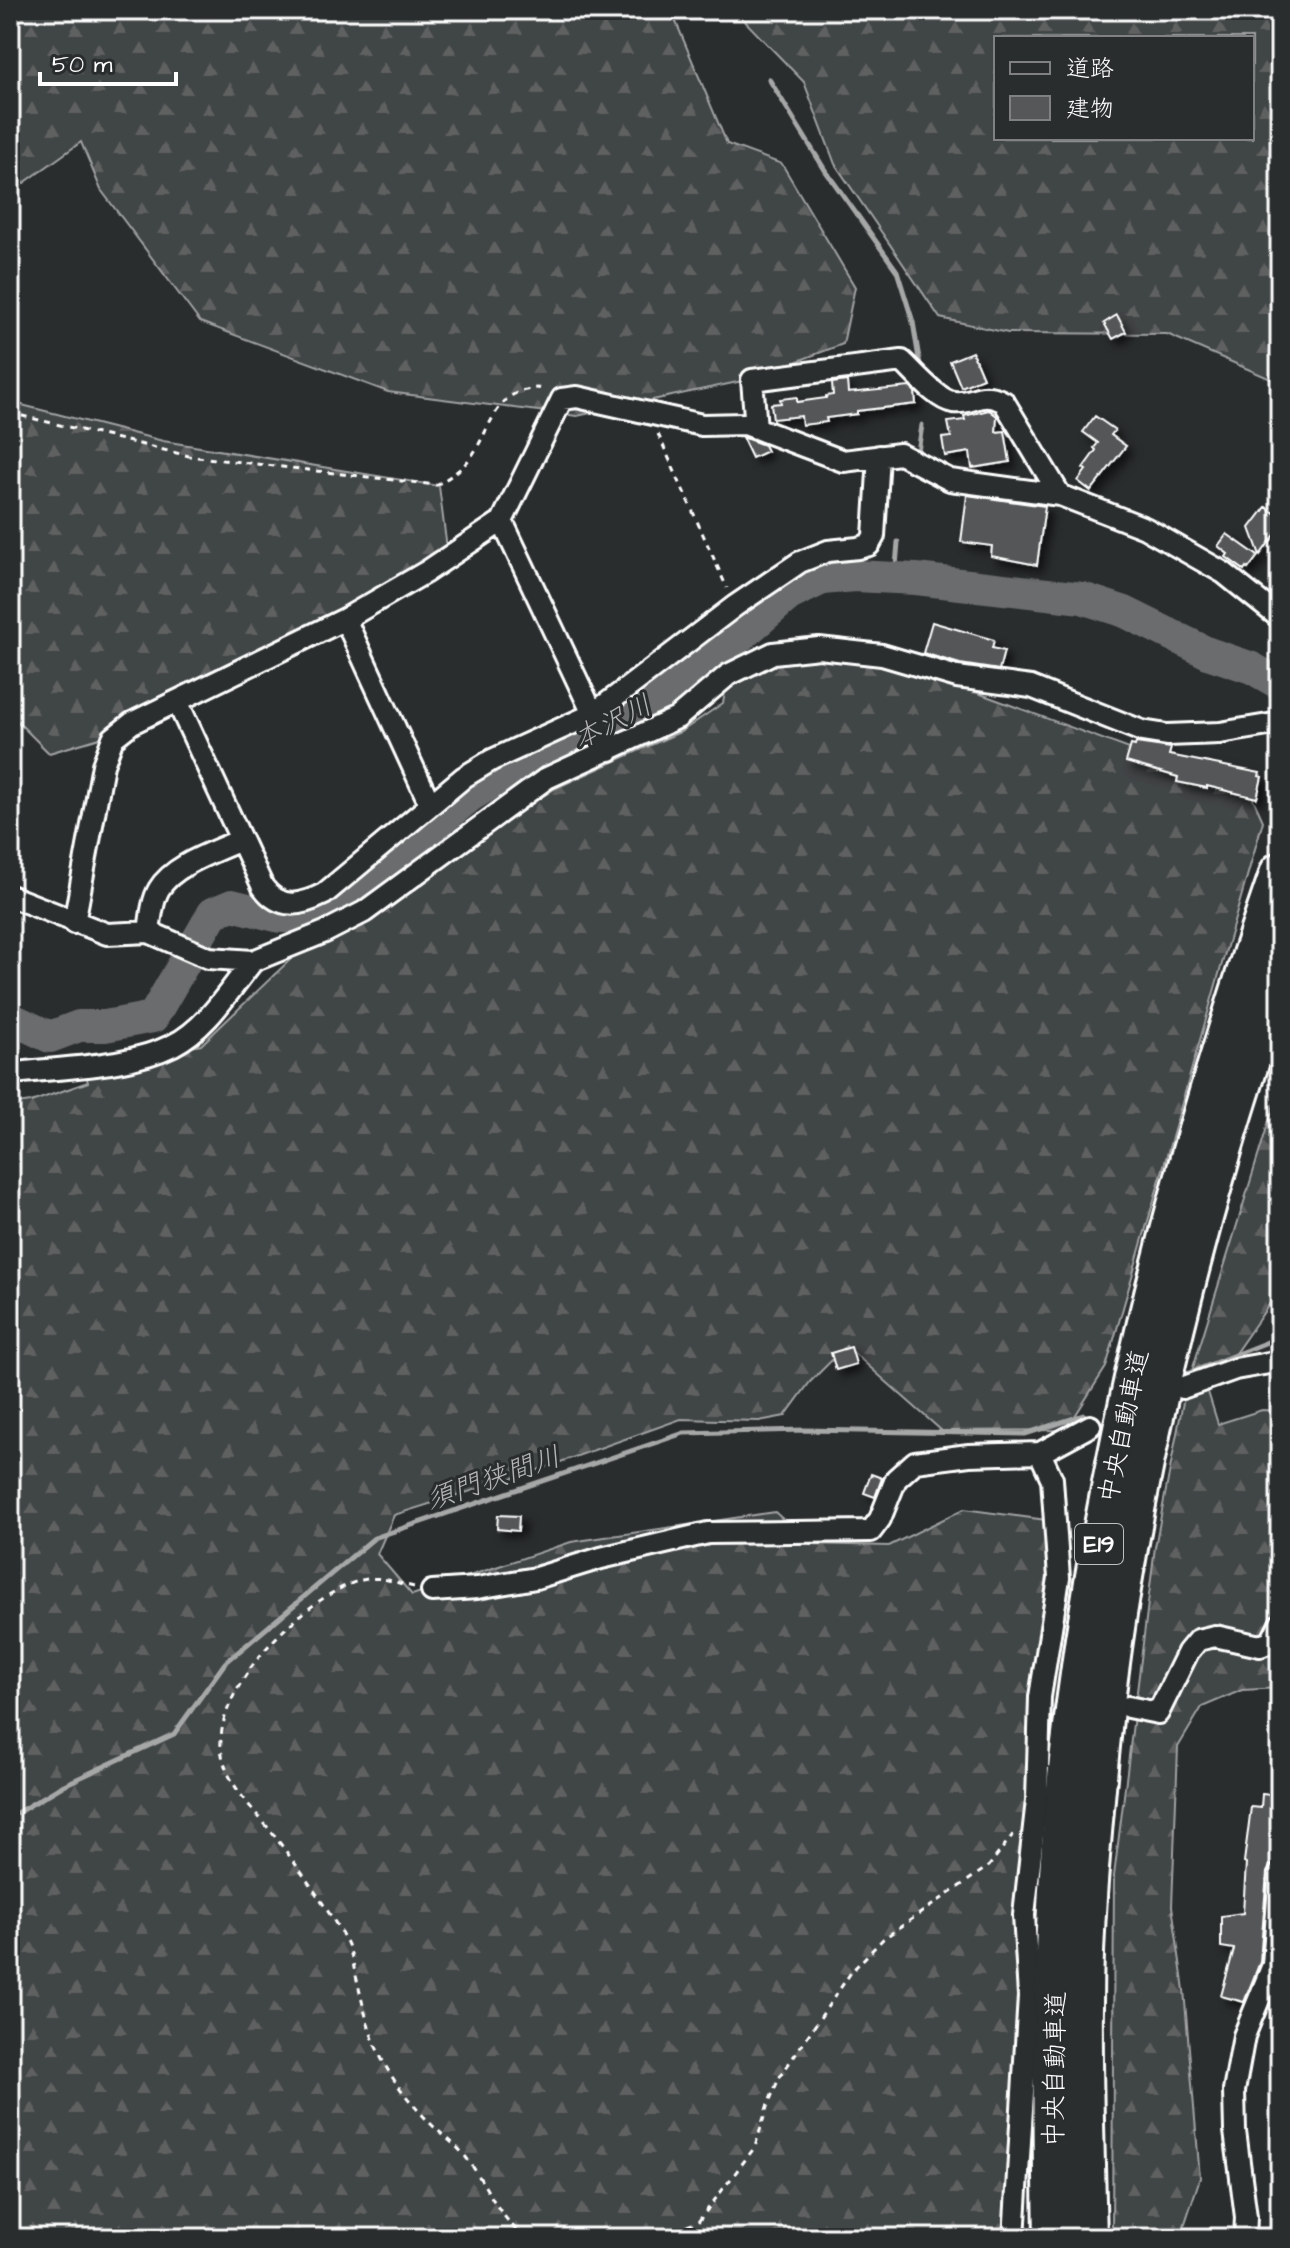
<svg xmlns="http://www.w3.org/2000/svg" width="1290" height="2248" viewBox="0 0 1290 2248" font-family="'Architects Daughter','Klee One',sans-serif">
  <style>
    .forest { fill: url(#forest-firs); stroke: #a0a2a2; stroke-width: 2; fill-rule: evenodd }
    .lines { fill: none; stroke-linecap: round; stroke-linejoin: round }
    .stream { stroke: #a6a7a7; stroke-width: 5 }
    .river { stroke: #6a6c6d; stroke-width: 32 }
    .building { fill: #555758; stroke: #fff; stroke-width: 2; filter: url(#shadow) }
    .minor-casing { stroke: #fff; stroke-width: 26 }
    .motorway-casing { stroke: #fff; stroke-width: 44 }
    .path { stroke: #fff; stroke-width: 3; stroke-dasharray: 6 6; stroke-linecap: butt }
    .minor { stroke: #2a2d2e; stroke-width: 20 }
    .motorway { stroke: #2a2d2e; stroke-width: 38 }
    .labels { text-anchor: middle; stroke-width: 6; stroke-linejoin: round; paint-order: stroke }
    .shield { fill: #2a2d2e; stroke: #bfc0c0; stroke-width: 2 }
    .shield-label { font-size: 24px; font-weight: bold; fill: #fff }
    .street-label { font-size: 26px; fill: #fff; stroke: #2a2d2e }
    .water-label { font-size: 28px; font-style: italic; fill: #b4b6b6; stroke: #2a2d2e }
  </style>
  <defs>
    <pattern id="forest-firs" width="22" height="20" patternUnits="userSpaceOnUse" patternTransform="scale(2)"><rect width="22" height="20" fill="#414445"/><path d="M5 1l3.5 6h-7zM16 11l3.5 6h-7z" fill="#5e6061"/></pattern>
    <filter id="shadow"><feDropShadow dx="6" dy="6" stdDeviation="4" flood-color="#0009"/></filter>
  </defs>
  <rect width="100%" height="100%" fill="#2a2d2e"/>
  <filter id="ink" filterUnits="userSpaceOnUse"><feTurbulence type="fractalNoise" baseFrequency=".0125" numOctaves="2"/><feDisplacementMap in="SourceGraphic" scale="16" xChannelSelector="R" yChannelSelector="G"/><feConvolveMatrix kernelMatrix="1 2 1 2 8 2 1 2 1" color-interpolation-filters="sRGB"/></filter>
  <g filter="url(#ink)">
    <path class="forest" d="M10 10H671L727 144 782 164 855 287 843 344 747 380 577 416 388 392 200 322 101 190 81 142 17 188 10 185Z
      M734 10H1280V383L1167 334 1008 333 940 318 835 164 804 82ZM996 38H1252V138H996Z
      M10 402 163 441 439 486 447 549 367 607 120 732 49 753 10 714Z
      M774 650 878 656 1251 794 1263 821 1106 1367 1066 1430 942 1431 846 1346 810 1382 785 1416 759 1421 681 1419 535 1471 394 1515 377 1554 412 1595 571 1542 775 1512 810 1544 889 1546 964 1509 1046 1520 1055 1569 1027 1908 1020 2238H10V1105L31 1102 88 1082 84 1069 201 1045 295 955 336 926 556 788 682 731 723 703 729 672Z
      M1280 1085V1289L1208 1392 1218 1424 1262 1410 1280 1411V1688L1242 1690 1202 1707 1178 1747 1172 1906 1184 1990 1200 2178 1180 2238H1112L1114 1876 1155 1547 1184 1397Z"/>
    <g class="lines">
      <path class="stream" d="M769 79 825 170 897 271 913 322 920 365
        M918 452 922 425
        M895 578 898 542
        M1184 1375 1280 1337
        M10 1817 64 1785 174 1734 225 1663 374 1538 684 1433 804 1430 1025 1434 1084 1415"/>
      <path class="river" d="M10 1018 50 1037 79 1026H105L153 1017 213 913 232 905 280 917H306L334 907 470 796 520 766 614 728 641 712 701 663 742 635 789 595 822 579 855 576 916 579 1082 598 1125 612 1208 653 1252 668 1280 684"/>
    </g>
    <path class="building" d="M1117 315 1126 332 1113 339 1104 323Z
      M972 352 983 378 961 387 950 361Z
      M847 381 848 393 910 387 915 392 916 404 857 411V414L826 418 827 422 802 425 801 416 773 419 771 404 781 403 780 399 797 397V402L826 398V396L833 395 832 383Z
      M989 410 997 416 996 432 1005 431 1010 462 972 468 970 452 945 456 942 438 951 437 948 422 965 420 964 416Z
      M1095 416 1115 430 1111 435 1126 446 1091 491 1078 481 1086 470 1083 468 1096 450 1094 448 1098 443 1083 432Z
      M742 437 764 445 767 451 752 458Z
      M967 495 1045 506 1037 565 991 556 992 546 961 542Z
      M1266 507 1280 517V528L1260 555 1250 528Z
      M1227 534 1258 556 1248 569 1246 567 1244 570 1226 557 1228 554 1218 546Z
      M932 622 994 640 992 648 1004 651 999 670 960 664 923 653Z
      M1136 743 1171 748 1169 755 1260 773 1259 776 1262 777 1257 798 1207 786V788L1177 782 1178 777 1126 762 1131 745 1135 746Z
      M851 1347 856 1364 836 1370 831 1353Z
      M871 1474 882 1478 875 1497 864 1493Z
      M498 1515 519 1516 518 1531 497 1529Z
      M1262 1794 1280 1796 1275 1837H1277L1274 1862 1267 1872 1260 1962 1244 2002 1221 1996 1234 1949 1221 1947V1916L1243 1913 1246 1863 1244 1862 1251 1807 1261 1808Z"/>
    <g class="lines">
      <defs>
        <path id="minor" d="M756 428 752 380 902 361C914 372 937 400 953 402 974 405 979 389 1004 402L1060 495
          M502 521 610 750
          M345 619 430 804
          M177 701 263 887C280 910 300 906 324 894L464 777 492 760 593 714 735 606 800 562 828 551 858 548 869 545 874 536 879 456
          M10 896 107 934 149 932 209 958 253 961 325 932 364 912 547 778 677 718 728 675 773 653 819 648 882 655 957 677 1031 687 1142 731 1167 735 1220 733 1280 723
          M74 923 103 765 113 738 132 723 345 619 426 572 502 521 562 399 577 397 702 425 745 424 843 461 900 454 950 480 1060 495 1145 528 1224 573 1280 618
          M149 932C151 918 152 901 159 889 174 864 215 852 240 840
          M10 1077 16 1073C65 1067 129 1067 173 1045 207 1028 230 989 253 961
          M1182 1388 1235 1369 1280 1361
          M432 1591 477 1588 536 1578 601 1558 708 1533 871 1531 880 1519 896 1479 915 1462 969 1455 1040 1453 1090 1426
          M1128 1707 1158 1713 1188 1652 1198 1640 1215 1636 1260 1646 1271 1642 1280 1624
          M1014 2238 1029 1996 1024 1915 1037 1800 1040 1697 1059 1578 1052 1479 1040 1453
          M1245 2238 1246 2217 1235 2131 1234 2091 1244 2036 1273 1965 1280 1873"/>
        <path id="motorway" d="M1054 2238C1051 2082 1051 1924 1068 1769 1102 1462 1179 1164 1280 872
          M1087 2238C1085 2160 1082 2082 1083 2004 1083 1929 1090 1852 1097 1777 1116 1567 1162 1357 1221 1154 1239 1091 1260 1030 1280 968"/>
      </defs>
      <use href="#minor" class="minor-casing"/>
      <use href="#motorway" class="motorway-casing"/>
      <path class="path" d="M10 413 189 456 436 485C450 477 461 470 471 457 488 434 495 395 526 390 534 388 537 387 545 390
        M658 434 727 588
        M414 1587C395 1583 382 1575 362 1580 304 1595 205 1695 223 1759 230 1788 256 1812 273 1834 298 1867 324 1903 345 1939 350 1947 352 1958 354 1968 361 1994 366 2024 377 2049 391 2080 410 2103 434 2127 444 2136 456 2145 465 2156 488 2186 494 2211 525 2238
        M653 2238 698 2222 755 2147 767 2107 779 2078 852 1971 883 1939 989 1866 1014 1833"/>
      <use href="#minor" class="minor"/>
      <use href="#motorway" class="motorway"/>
    </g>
  </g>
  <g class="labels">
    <rect class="shield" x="1075" y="1524" width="48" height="40" rx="6"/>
    <g class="shield-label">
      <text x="1099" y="1552">E19</text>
    </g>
    <g class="street-label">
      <text transform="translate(1123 1426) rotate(-78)" y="9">中央自動車道</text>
      <text transform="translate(1054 2069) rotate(-89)" y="9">中央自動車道</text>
    </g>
    <g class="water-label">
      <text transform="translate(612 721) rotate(-27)" y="10">本沢川</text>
      <text transform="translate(493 1477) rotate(-19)" y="10">須門狭間川</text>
    </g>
  </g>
  <rect width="1290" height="2248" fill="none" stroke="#2a2d2e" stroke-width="40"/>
  <rect x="20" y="20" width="1250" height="2208" fill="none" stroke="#fff" stroke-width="3" filter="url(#ink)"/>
  <rect x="994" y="36" width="260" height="104" fill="#2a2d2e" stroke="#7f8182" stroke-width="2"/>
  <rect x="1010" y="62" width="40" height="12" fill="#2a2d2e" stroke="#7f8182" stroke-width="2"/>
  <text x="1066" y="76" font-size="24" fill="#ffffff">道路</text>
  <rect x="1010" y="96" width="40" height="24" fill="#555758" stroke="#7f8182" stroke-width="2"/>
  <text x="1066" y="116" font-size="24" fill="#ffffff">建物</text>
  <path d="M40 72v12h136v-12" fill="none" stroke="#ffffff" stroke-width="4"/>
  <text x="52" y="72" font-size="24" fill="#ffffff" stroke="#2a2d2e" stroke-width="6" paint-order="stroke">50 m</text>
</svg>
